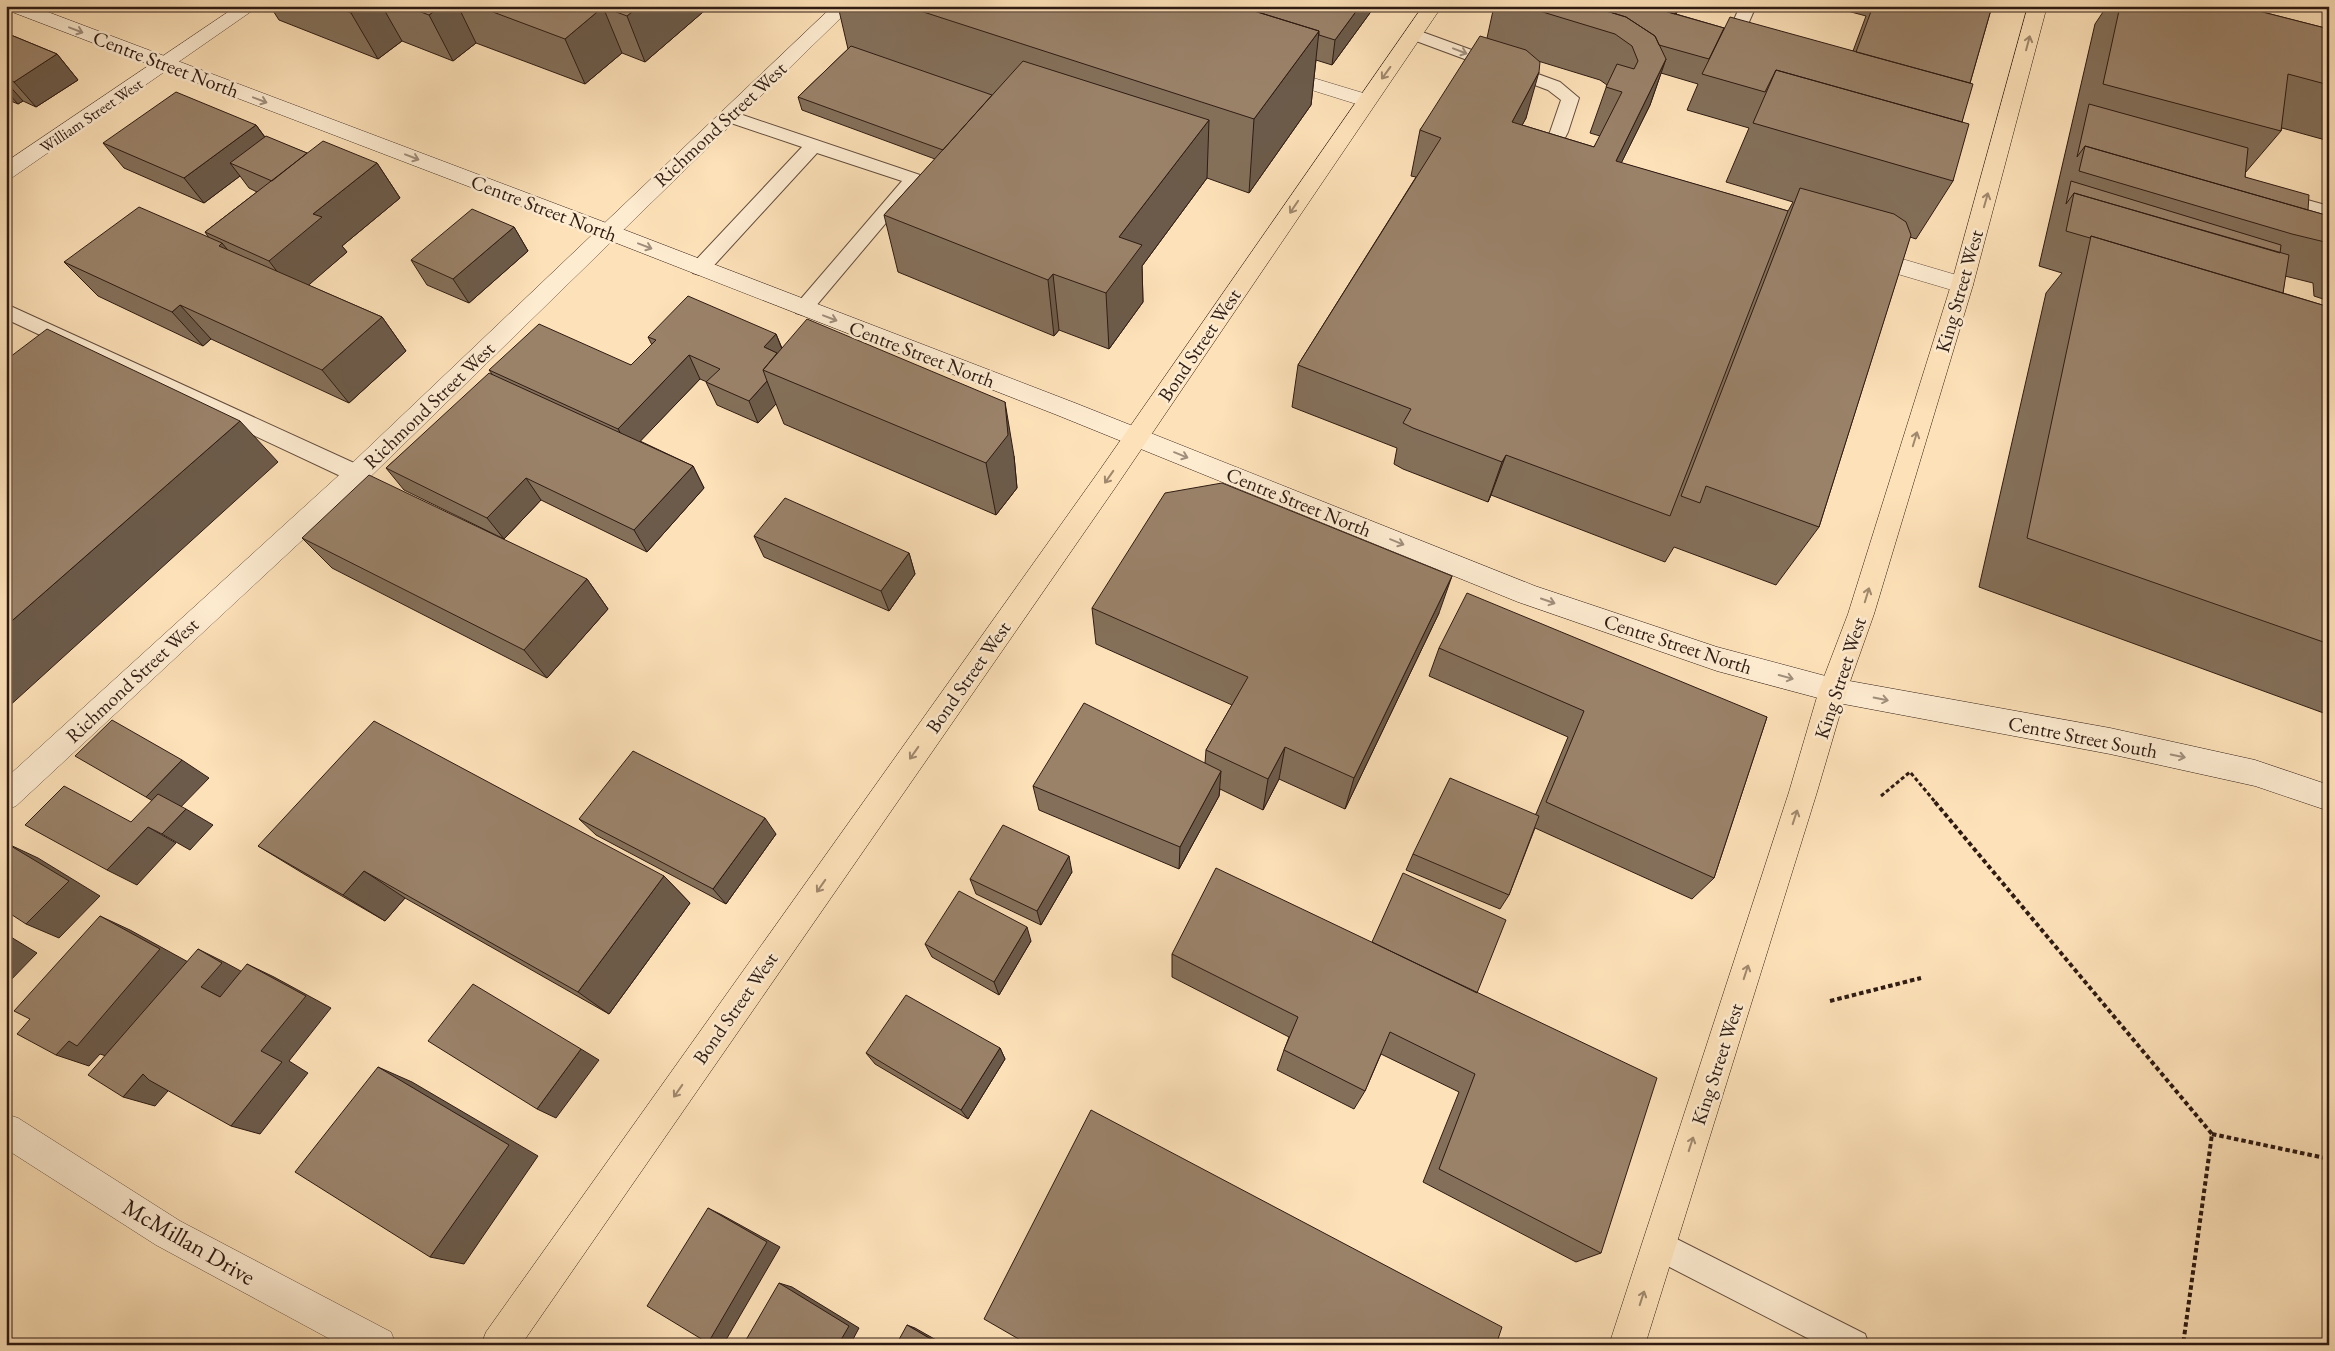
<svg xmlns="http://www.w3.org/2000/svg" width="2335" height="1351" viewBox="0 0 2335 1351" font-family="'EB Garamond',serif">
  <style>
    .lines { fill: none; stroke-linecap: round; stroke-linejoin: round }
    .lane-casing { stroke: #624c3c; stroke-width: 2 }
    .street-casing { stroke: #624c3c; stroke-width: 1 }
    .secondary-casing { stroke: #2e1b13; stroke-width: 1 }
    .primary-casing { stroke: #2e1b13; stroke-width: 1 }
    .path-far1 { stroke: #2e1b13; stroke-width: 3; stroke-dasharray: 4 2.5; stroke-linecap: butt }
    .path { stroke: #2e1b13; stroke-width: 4; stroke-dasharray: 4.5 3; stroke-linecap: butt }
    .lane { fill: #feecd1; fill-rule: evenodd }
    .street { fill: #feecd1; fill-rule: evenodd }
    .secondary { fill: #feecd1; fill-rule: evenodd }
    .primary { fill: #fde1b8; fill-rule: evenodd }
    .wall { fill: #84705a; stroke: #2e1b13; fill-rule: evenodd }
    .shaded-wall { fill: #6c5b4a; stroke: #2e1b13 }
    .building { fill: #9a8269; stroke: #2e1b13 }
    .oneway { stroke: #a08e7c }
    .oneway2 { stroke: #a0886e }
    .labels { text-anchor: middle; stroke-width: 5; stroke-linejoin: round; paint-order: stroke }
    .far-street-label { font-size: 16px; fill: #2e1b13; stroke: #feecd1 }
    .street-label { font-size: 20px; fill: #2e1b13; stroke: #feecd1 }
    .near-street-label { font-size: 24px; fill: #2e1b13; stroke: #feecd1 }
  </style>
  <rect width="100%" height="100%" fill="#fde1b8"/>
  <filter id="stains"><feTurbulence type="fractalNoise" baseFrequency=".004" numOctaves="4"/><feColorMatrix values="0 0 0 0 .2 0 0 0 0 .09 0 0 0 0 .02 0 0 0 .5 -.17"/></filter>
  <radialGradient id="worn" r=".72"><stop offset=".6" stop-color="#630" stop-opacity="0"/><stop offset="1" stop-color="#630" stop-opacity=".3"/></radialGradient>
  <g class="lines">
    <defs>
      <path id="lane" d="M1740 6H1756L1745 31 1743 35H1731L1729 31Z
        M1414 29 1560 82 1579 98 1568 132 1549 169 1543 171 1537 169 1534 165 1550 132 1561 100 1548 90 1408 38 1406 34 1408 30Z
        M728 110 920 175 923 179 810 313 803 315 796 313 793 308 902 181 817 153 707 273 700 275 693 273 690 268 693 263 802 147 722 120 719 116 722 112Z
        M2286 194 2329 206V218L2279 204 2277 200 2279 196Z
        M6 304 365 468 368 474 365 480 357 482 349 480 6 319Z
        M1659 1230 1865 1334 1869 1345H1821L1648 1256 1644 1245 1648 1234Z"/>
      <path id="street" d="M237 6H259L13 177 6 179V162Z
        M833 6H853L366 481 16 806 6 810V778L348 467Z
        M1277 67 1373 96 1376 101 1373 106 1366 107 1270 77 1267 73 1270 69Z
        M1865 248 1970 279 1973 285 1970 291 1962 293 1857 262 1854 256 1857 250Z
        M6 1114 18 1118 180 1221 391 1332 396 1345H341L156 1245 6 1149Z"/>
      <path id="secondary" d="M6 6H32L617 227 1075 403 1535 586 1717 647 1833 678 2110 728 2255 760 2329 785V811L2255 786 2110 754 1833 702 1717 671 1518 602 1057 415 601 237 7 10Z"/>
      <path id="primary" d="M1423 6H1442L1115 488 521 1345H481L486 1332 1097 474Z
        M2028 6H2047L1973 285 1874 614 1847 690 1817 792 1645 1345H1609L1789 792 1819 690 1848 614 1951 285Z"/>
    </defs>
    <use href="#lane" class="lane-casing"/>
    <use href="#street" class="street-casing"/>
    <use href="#secondary" class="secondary-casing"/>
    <use href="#primary" class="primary-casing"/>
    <path class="path-far1" d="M1881 796 1910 772 1936 803"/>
    <path class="path" d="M1935 802 2212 1134 2183 1345
      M1830 1001 1921 978
      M2212 1134 2325 1158"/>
    <use href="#lane" class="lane"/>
    <use href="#street" class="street"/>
    <use href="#secondary" class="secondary"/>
    <use href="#primary" class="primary"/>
  </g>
  <path class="wall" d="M270 6H710L645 62 622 53 585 84 476 43 453 61 402 41 378 59 279 20Z
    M838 6H1375L1332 65 1316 60 1311 105 1249 193 1207 178 1142 266 1143 302 1109 349 1059 330 1054 336 898 272 884 215 935 159 802 110 798 97 848 49Z
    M1494 6H1680L1676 14 1724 28 1853 51 1866 16 1829 6H1992L1970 83 1962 122 1953 181 1916 239 1910 237 1819 527 1776 585 1674 547 1665 562 1491 495 1488 502 1403 469 1394 464 1397 448 1292 407 1298 365 1416 177 1411 176 1420 130 1487 38ZM1538 61 1600 80 1607 85 1590 133 1600 136 1594 147 1522 125 1526 118ZM1661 73 1698 84 1687 110 1749 128 1726 182 1793 202 1788 211 1621 163 1650 105Z
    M1710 6H1734L1731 12Z
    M2107 6H2239L2329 29V141L2282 128 2281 131 2245 173V177L2308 210 2329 216V301L2314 296 2313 283 2285 276 2283 293 2329 307V715L1979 587 2046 293 2062 273 2039 266 2095 24Z
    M2305 6H2329V12Z
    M6 33 57 54 78 80 36 107 23 101 18 104 6 99Z
    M256 125 265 137 307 153 377 163 400 198 342 246 347 252 308 285 382 317 406 351 349 403 211 339 203 346 98 296 64 262 209 238 205 232 257 192 249 188 240 176 204 203 124 168 103 143Z
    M514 227 528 251 469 303 427 285 411 260Z
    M776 334 782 348 1014 456 1017 488 996 515 784 424 776 404 758 423 717 405 706 382H707L700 379 640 441 693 466 704 488 647 552 541 500 504 539 404 490 386 468 492 374 489 370 631 365 652 345 648 337Z
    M754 536 909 553 915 574 889 611 764 557Z
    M302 538 587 579 608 609 547 678 332 568Z
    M1092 608 1439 613 1345 809 1279 779 1263 810 1220 789 1219 796 1179 869 1039 810 1033 786 1205 763 1206 750 1232 705 1096 644Z
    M1439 648 1767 717 1714 878 1692 899 1535 828 1509 895 1500 909 1406 870 1413 854 1536 814 1568 737 1429 676Z
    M579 819 776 834 726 904 596 835Z
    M258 846 664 876 690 903 609 1014 405 898 385 921 304 874Z
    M1072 872 1041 925 976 894 970 879Z
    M1031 941 999 995 932 957 925 944Z
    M1172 954 1477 993 1601 1253 1576 1262 1423 1182 1459 1092 1381 1054 1365 1091 1354 1109 1277 1070 1284 1050 1289 1037 1172 977Z
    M1000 1048 1005 1059 968 1119 875 1064 866 1053Z"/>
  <path class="shaded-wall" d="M361 6H382L402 41 378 59 351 13Z
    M441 6H458L476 43 453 61 429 15Z
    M639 6H710L645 62 627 16Z
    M1360 6H1375L1332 65 1335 40Z
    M1678 6H1680L1664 39Z
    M603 7 622 53 585 84 565 39Z
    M1319 31 1311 105 1249 193 1254 119Z
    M57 54 78 80 36 107 14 82Z
    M1666 59 1650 105 1600 206 1616 161Z
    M1539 72 1526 118 1500 167 1512 122Z
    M6 82 23 101 18 104 6 91Z
    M1209 120 1207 178 1142 266 1143 302 1109 349 1106 293 1119 237Z
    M256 125 274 150 230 163 240 176 204 203 184 178Z
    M377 163 400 198 342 246 347 252 296 296 269 261 313 214Z
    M514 227 528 251 469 303 453 279Z
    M222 243 251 278 219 246Z
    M1053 274 1059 330 1054 336 1048 280Z
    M180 305 211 339 203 346 172 312Z
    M382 317 406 351 349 403 322 370Z
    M776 334 785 357 764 347Z
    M689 355 700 379 631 451 618 429Z
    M767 381 776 404 758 423 749 401Z
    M1005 402 1014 456 1017 488 996 515 986 463Z
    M240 421 278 462 6 709V626Z
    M1506 455 1491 495 1488 502 1502 462Z
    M693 466 704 488 647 552 634 530Z
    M526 478 541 500 504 539 487 518Z
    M909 553 915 574 889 611 881 591Z
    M1452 576 1439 613 1345 809 1354 778Z
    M587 579 608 609 547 678 524 650Z
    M1285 747 1279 779 1263 810 1268 779Z
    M182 760 209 778 174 814 146 797Z
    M1221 771 1219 796 1179 869 1180 847Z
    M186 809 213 825 190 850 162 834Z
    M765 818 776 834 726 904 713 889Z
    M148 827 176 843 137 885 107 870Z
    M6 843 38 858 100 896 59 938 26 924Z
    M1069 856 1072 872 1041 925 1037 911Z
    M364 871 405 898 385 921 343 895Z
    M664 876 690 903 609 1014 578 992Z
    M100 916 130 930 190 963 109 1057 100 1054 89 1066 56 1055Z
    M1027 927 1031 941 999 995 994 982Z
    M6 934 37 953 6 985Z
    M198 949 226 963 250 976 220 997 201 987Z
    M247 964 274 977 331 1008 289 1061 308 1073 260 1134 231 1126 261 1051Z
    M1000 1048 1005 1059 968 1119 961 1110Z
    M581 1049 599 1060 556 1118 537 1109Z
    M378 1067 412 1082 538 1156 464 1264 430 1257Z
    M143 1074 174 1084 155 1106 123 1097Z
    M708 1208 722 1215 780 1247 723 1345 708 1343Z
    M779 1283 792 1287 859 1328 850 1345H838Z
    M907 1325 915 1328 945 1345H941Z"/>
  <path class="building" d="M334 6H361L351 13Z
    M405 6H441L429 15Z
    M477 6H639L627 16 603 7 565 39Z
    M905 6H1238L1319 31 1254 119Z
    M1238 6H1360L1335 40 1319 35V31Z
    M1523 6H1590L1626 17 1655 36 1666 59 1616 161 1788 211 1670 516 1506 455 1502 462 1413 428 1403 423 1411 409 1298 365 1441 138 1420 130 1480 36 1526 50 1540 62 1539 72 1512 122 1594 147 1622 92 1606 87 1617 64 1634 69 1638 61 1632 46 1615 34Z
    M1590 6H1647L1724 28 1709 59 1659 45 1655 36 1626 17Z
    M1647 6H1678L1675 14Z
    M1873 6H1992L1970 83 1856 52Z
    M2120 6H2239L2329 29V85L2288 74 2281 131 2103 84Z
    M1730 17 1973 84 1962 122 1776 70 1765 92 1702 74Z
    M6 33 57 54 14 82 6 78Z
    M851 46 992 95 943 150 798 97Z
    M1023 61 1209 120 1119 237 1142 245 1106 293 1053 274 1048 280 884 215Z
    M1776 70 1969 124 1953 181 1753 123Z
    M176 92 256 125 184 178 103 143Z
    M2089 104 2248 148 2245 177 2309 195 2308 210 2085 146 2077 157Z
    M266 136 307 153 272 181 230 163Z
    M323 141 377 163 313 214 322 217 269 261 205 232Z
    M2085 146 2329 216V243L2292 234 2079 171Z
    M2071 181 2281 245 2280 253 2074 193 2066 204Z
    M1800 188 1894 214 1906 222 1911 235 1819 527 1706 486 1700 503 1681 496Z
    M2074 193 2289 255 2283 293 2091 236 2090 238 2066 231Z
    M139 207 222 243 219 246 382 317 322 370 180 305 172 312 64 262Z
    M472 209 514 227 453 279 411 260Z
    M2091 236 2329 307V644L2027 538Z
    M688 296 776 334 764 347 777 353 763 370 767 381 749 401 706 382 720 369 689 355 618 429 489 370 539 324 631 365 656 340 648 337Z
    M807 319 1005 402 1008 435 986 463 763 370Z
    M47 329 240 421 6 626V360Z
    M489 373 693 466 634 530 526 478 487 518 386 468Z
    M369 475 587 579 524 650 302 538Z
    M1222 483 1452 576 1354 778 1285 747 1268 779 1206 750 1248 677 1092 608 1165 493Z
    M785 498 909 553 881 591 754 536Z
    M1467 593 1767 717 1714 878 1546 802 1584 711 1439 648Z
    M1084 703 1221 771 1180 847 1033 786Z
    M112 720 182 760 146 797 75 756Z
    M374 721 664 876 578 992 364 871 343 895 258 846Z
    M633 751 765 818 713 889 579 819Z
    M1450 778 1539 816 1509 895 1413 854Z
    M64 786 131 822 158 794 186 809 162 834 148 827 107 870 25 825Z
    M1003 825 1069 856 1037 911 970 879Z
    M6 843 69 881 26 924 6 911Z
    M1216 868 1657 1078 1601 1253 1439 1169 1475 1074 1390 1032 1365 1091 1284 1050 1298 1017 1172 954Z
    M1403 873 1506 920 1477 993 1372 942Z
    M959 891 1027 927 994 982 925 944Z
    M100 916 160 949 77 1046 69 1041 56 1055 17 1034 30 1019 14 1011Z
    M198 949 222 963 201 987 220 997 247 964 306 996 261 1051 282 1062 231 1126 149 1080 143 1074 123 1097 88 1075Z
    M473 984 581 1049 537 1109 428 1041Z
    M906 995 1000 1048 961 1110 866 1053Z
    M378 1067 509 1145 430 1257 295 1172Z
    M1091 1110 1502 1327 1496 1345H1029L984 1319Z
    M708 1208 767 1242 708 1343 647 1306Z
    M779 1283 849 1326 838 1345H743Z
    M907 1325 941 1345H896Z"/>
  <defs><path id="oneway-shaft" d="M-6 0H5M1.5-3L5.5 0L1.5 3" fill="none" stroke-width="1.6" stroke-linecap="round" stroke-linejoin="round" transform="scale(1.25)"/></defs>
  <g class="oneway">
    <use href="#oneway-shaft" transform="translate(76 30) rotate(21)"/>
    <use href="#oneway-shaft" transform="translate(1460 51) rotate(21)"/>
    <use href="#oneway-shaft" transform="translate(260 100) rotate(21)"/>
    <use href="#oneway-shaft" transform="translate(412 157) rotate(21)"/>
    <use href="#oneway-shaft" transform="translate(645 246) rotate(21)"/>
    <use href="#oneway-shaft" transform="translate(830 318) rotate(21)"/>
    <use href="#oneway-shaft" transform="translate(1181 455) rotate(22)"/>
    <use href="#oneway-shaft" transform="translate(1397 542) rotate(22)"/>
    <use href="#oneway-shaft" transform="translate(1548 601) rotate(19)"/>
    <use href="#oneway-shaft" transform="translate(1786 677) rotate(15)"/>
    <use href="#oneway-shaft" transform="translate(1881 699) rotate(11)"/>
    <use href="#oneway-shaft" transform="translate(2178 756) rotate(12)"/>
  </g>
  <g class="oneway2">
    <use href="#oneway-shaft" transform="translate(2028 43) rotate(-75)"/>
    <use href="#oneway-shaft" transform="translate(1386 73) rotate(126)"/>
    <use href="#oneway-shaft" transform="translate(1986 200) rotate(-74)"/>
    <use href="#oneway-shaft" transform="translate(1294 207) rotate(124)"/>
    <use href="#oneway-shaft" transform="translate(1915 439) rotate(-73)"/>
    <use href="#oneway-shaft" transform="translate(1109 477) rotate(125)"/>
    <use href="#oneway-shaft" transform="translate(1867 595) rotate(-73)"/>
    <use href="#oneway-shaft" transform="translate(914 753) rotate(125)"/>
    <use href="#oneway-shaft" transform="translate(1795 817) rotate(-72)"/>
    <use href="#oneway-shaft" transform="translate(821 886) rotate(125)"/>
    <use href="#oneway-shaft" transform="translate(1746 972) rotate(-72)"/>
    <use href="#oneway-shaft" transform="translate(678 1091) rotate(125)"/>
    <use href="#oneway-shaft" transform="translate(1691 1144) rotate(-72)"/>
    <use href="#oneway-shaft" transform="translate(1642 1298) rotate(-72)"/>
  </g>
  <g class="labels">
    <g class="far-street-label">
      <text transform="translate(91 115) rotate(-34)" y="6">William Street West</text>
    </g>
    <g class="street-label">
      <text transform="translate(166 64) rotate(21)" y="7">Centre Street North</text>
      <text transform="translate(720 124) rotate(-43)" y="7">Richmond Street West</text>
      <text transform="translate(544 208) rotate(21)" y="7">Centre Street North</text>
      <text transform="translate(1959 291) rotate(-74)" y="7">King Street West</text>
      <text transform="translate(1199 345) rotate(-56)" y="7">Bond Street West</text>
      <text transform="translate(922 354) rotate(21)" y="7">Centre Street North</text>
      <text transform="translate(429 405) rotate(-44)" y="7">Richmond Street West</text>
      <text transform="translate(1299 502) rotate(22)" y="7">Centre Street North</text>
      <text transform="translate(1678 644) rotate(18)" y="7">Centre Street North</text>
      <text transform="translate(968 677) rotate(-55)" y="7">Bond Street West</text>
      <text transform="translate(1840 678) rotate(-72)" y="7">King Street West</text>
      <text transform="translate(132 680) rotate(-43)" y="7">Richmond Street West</text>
      <text transform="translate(2083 737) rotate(11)" y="7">Centre Street South</text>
      <text transform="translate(735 1008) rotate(-55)" y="7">Bond Street West</text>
      <text transform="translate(1717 1064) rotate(-72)" y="7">King Street West</text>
    </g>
    <g class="near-street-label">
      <text transform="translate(189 1242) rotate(30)" y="8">McMillan Drive</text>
    </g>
  </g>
  <rect width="2335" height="1351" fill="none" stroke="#fde1b8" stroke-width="25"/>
  <rect x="8" y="8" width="2320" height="1336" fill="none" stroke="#2e1b13" stroke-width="2.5"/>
  <rect x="12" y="12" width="2310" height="1326" fill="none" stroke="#2e1b13"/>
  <rect width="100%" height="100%" filter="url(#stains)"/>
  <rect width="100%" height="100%" fill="url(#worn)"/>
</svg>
